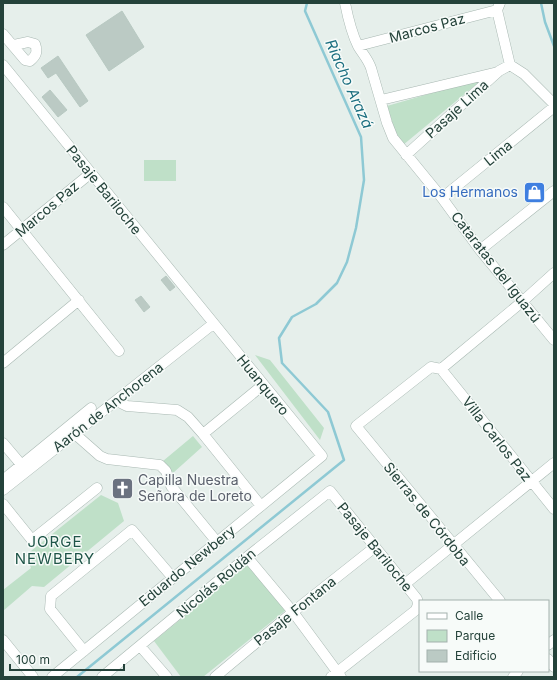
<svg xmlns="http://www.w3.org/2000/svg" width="557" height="680" viewBox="0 0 557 680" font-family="Inter,sans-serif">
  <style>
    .green { fill: #bfe0c8 }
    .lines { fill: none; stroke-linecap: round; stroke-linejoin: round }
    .stream { stroke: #8ec9d4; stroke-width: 2.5 }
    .building { fill: #bbcac4; stroke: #b8c9c2 }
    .minor-casing { stroke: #a8b8b2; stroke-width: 11 }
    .minor { stroke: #fff; stroke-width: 10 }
    .labels { text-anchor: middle; stroke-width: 3; stroke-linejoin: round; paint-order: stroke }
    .street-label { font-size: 14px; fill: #24423a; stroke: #f7fbf9 }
    .shop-label { font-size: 14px; fill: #366cbe; stroke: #f7fbf9; text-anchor: end }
    .worship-label { font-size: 14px; fill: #5b616d; stroke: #f7fbf9; text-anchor: start }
    .water-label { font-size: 15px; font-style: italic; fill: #1c6f80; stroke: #f7fbf9 }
    .neighbourhood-label { font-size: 15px; letter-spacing: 1px; fill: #1f5548; stroke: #f7fbf9 }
  </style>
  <rect width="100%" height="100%" fill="#e6efeb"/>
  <path class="green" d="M484 78 403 145 395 130 387 106Z
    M144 160H176V181H144Z
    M255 355 270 360 324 428 320 440Z
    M193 436 202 447 173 473 163 461Z
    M101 495 118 503 124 521 44 587 32 586 3 611V590L31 568 26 555Z
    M248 564 286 610 203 677H181L154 641Z"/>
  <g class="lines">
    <path class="stream" d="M541 3 545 22 554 46
      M77 677 344 460 328 412 282 363 279 338 292 317 316 304 337 283 347 262 356 228 364 180 361 137 305 11 307 3"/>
  </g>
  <path class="building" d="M122 11 144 47 109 71 86 35Z
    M58 56 88 101 80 107 56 73 48 78 41 68Z
    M50 90 67 110 58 117 42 97Z
    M166 276 175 287 170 291 161 280Z
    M141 296 150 307 144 312 135 300Z"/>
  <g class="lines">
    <defs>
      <path id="minor" d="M345 3C348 18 351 32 358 46 362 53 368 59 371 68L387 123 393 138 442 198 480 250 554 340
        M500 3 497 10 510 65 524 74 554 104
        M3 34 25 60 30 61C36 56 38 52 35 44L28 42 14 45
        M358 46 497 10
        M3 65 322 456 52 677
        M381 100 498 72
        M406 155 499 71 510 65
        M442 198 554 107
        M3 207 119 351
        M3 245 91 173
        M480 250 554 191
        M3 363 79 300
        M441 369 554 509
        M117 401 127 406 177 410 188 417 203 434 261 506
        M75 434 100 456 107 459 160 465 166 471 171 486 217 542
        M203 434 263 385
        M3 443 25 469
        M3 480 91 408
        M3 490 213 324
        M3 504 32 540 97 488
        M247 557 293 612 341 677
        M405 584 554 463
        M500 601 356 426 431 367 441 369 523 301 554 273
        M3 640 33 677
        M548 645 554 640
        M140 646 167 677
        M84 651 50 609 51 596 132 530 173 578
        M548 659 554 667
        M102 677 247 557 330 491 417 599 418 604 416 610 331 677
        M215 677 293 612 375 547
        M513 677 518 671"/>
    </defs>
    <use href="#minor" class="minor-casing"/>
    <use href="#minor" class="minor"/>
  </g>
  <defs>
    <symbol id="shop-square" viewBox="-11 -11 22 22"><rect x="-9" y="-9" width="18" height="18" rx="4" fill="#3f7fe0" stroke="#f7fbf9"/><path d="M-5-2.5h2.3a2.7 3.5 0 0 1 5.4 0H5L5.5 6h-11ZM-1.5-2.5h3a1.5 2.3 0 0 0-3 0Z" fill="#fff"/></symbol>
    <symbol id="church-square" viewBox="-11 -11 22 22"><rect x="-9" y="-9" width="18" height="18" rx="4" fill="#6b7280" stroke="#f7fbf9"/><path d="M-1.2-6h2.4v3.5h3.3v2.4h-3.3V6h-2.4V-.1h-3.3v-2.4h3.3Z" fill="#fff"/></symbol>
  </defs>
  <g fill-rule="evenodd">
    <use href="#shop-square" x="522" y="180" width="25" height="25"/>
    <use href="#church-square" x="110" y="476" width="25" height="25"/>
  </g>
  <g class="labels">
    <g class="street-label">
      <text transform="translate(427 28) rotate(-15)" y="5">Marcos Paz</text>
      <text transform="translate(457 109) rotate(-42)" y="5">Pasaje Lima</text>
      <text transform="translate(498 153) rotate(-39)" y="5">Lima</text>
      <text transform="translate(104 190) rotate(51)" y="5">Pasaje Bariloche</text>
      <text transform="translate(47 209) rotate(-40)" y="5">Marcos Paz</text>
      <text transform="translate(496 267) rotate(52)" y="5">Cataratas del Iguazú</text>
      <text transform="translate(263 385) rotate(51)" y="5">Huanquero</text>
      <text transform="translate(108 407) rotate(-38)" y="5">Aarón de Anchorena</text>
      <text transform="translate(497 439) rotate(52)" y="5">Villa Carlos Paz</text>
      <text transform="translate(427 514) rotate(51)" y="5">Sierras de Córdoba</text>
      <text transform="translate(375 547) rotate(51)" y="5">Pasaje Bariloche</text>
      <text transform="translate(187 566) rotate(-39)" y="5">Eduardo Newbery</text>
      <text transform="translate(216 583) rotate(-40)" y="5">Nicolás Roldán</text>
      <text transform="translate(295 611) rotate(-39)" y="5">Pasaje Fontana</text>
    </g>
    <g class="shop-label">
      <text x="518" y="197">Los Hermanos</text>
    </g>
    <g class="worship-label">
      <text x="138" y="485">Capilla Nuestra<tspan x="138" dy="16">Señora de Loreto</tspan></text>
    </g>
    <g class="water-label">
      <text transform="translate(349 84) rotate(66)" y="5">Riacho Arazá</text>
    </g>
    <g class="neighbourhood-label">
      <text x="55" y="547">JORGE<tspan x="55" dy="17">NEWBERY</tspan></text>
    </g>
  </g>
  <rect width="557" height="680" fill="none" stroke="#24423a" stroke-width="8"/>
  <rect x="419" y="600" width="130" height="72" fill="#f7fbf9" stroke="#a3b1ad"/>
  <rect x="427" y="613" width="20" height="6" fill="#ffffff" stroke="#a3b1ad"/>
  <text x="455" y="620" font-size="12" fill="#24423a">Calle</text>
  <rect x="427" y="630" width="20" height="12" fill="#bfe0c8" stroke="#a3b1ad"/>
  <text x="455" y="640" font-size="12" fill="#24423a">Parque</text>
  <rect x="427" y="650" width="20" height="12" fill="#bbcac4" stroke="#a3b1ad"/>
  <text x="455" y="660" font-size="12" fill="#24423a">Edificio</text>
  <path d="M10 664v6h114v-6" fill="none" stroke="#24423a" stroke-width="2"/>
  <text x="16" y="664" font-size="12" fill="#24423a" stroke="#f7fbf9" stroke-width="3" paint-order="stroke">100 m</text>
</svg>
